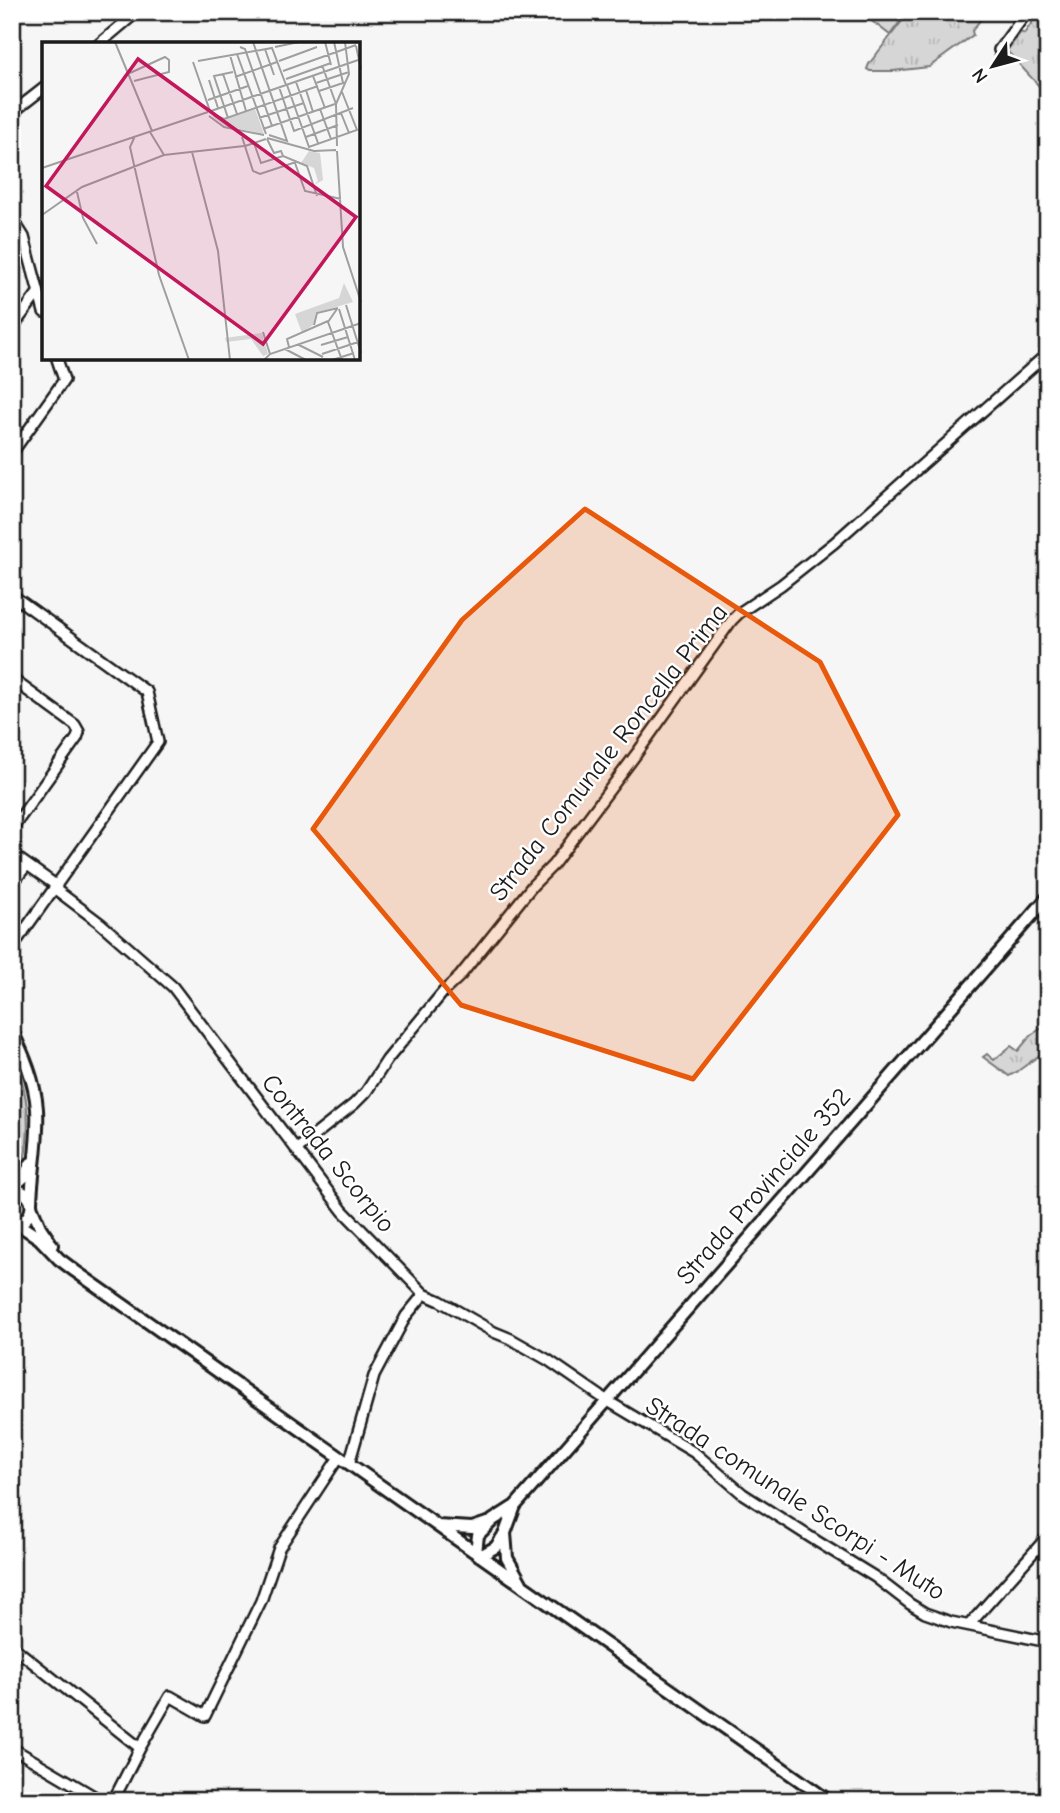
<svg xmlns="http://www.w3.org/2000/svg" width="1060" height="1813" viewBox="0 0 1060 1813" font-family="'Comic Neue',sans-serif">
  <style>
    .grass { fill: url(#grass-tufts); stroke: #797979; stroke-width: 2 }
    .garden { fill: #d6d6d6; stroke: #797979; stroke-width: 2 }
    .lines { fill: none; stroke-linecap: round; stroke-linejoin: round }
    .minor-casing { stroke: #1c1c1c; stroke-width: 14 }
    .major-casing { stroke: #1c1c1c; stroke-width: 16 }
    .minor { stroke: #fff; stroke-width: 9 }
    .major { stroke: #fff; stroke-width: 10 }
    .marked { fill: #e8590c; fill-opacity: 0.2; stroke: #e8590c; stroke-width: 5; stroke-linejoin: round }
    .labels { text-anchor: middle; stroke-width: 5; stroke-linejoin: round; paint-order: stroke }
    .street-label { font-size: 26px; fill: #1c1c1c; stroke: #fff }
    .inset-road { fill: none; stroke: #9f9f9f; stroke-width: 2 }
    .view { fill: #c2185b; fill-opacity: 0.15; stroke: #c2185b; stroke-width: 3.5 }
    .inset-edge { fill: none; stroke: #1c1c1c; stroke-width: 3.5 }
  </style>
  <defs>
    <pattern id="grass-tufts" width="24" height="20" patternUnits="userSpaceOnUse" patternTransform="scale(1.75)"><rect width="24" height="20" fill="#d6d6d6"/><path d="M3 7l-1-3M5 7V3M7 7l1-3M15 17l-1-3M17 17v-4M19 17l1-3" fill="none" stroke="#b7b7b7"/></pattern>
  </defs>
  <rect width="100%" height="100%" fill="#f6f6f6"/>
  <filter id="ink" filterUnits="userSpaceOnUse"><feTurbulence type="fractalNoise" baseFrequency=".0143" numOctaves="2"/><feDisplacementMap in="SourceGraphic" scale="14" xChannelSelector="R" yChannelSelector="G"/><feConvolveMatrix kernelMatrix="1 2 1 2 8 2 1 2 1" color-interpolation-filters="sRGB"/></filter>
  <g filter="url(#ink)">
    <path class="grass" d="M909 12H986L972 31 973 35 929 67 893 71H870L867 69 869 64Z
      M1039 12H1048V96L1007 51 1021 32 1024 34Z
      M1048 1024V1049L1018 1071 1009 1076 983 1057 987 1054 994 1060 1011 1046 1018 1051 1031 1035Z
      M12 1053C26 1085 31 1116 26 1150 24 1163 23 1171 12 1179Z"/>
    <path class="garden" d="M866 12H907L890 35 864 15Z"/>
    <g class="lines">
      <defs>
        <path id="minor" d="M99 44 137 12
          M999 50 1027 12
          M12 113 44 88
          M12 218 24 237 44 312
          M12 328 38 293
          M12 453 64 380 57 359
          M12 595 147 692 158 742 16 942
          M12 679 75 725 79 732 77 738 12 829
          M12 854 57 886
          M12 884 27 865
          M55 889 100 923 173 987 343 1211 424 1294 440 1301 494 1332 511 1339 548 1360 606 1400 695 1453 743 1494 818 1542 875 1577 910 1604 925 1613 951 1622 1048 1642
          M12 925 23 933
          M296 1150 354 1104 366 1092 387 1060 444 991 460 976 533 885 553 865 637 753 732 620 739 613 781 585 834 543 1048 353
          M349 1464 374 1376 406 1316 424 1294
          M969 1625 1048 1536
          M12 1646 140 1748
          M12 1748 102 1801
          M113 1801 140 1748 170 1696 205 1716 261 1601 279 1548 339 1457"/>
        <path id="major" d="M12 1031C24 1056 35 1081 37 1109 39 1140 32 1171 31 1202
          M12 1188 24 1177 31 1163
          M12 1189C37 1191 38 1220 14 1224
          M32 1208 40 1227 52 1245
          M18 1224 39 1238 59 1259 75 1271 829 1801
          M438 1526 472 1528 487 1523
          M505 1533 507 1558 521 1583
          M476 1553 478 1535 493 1520 515 1506 1048 897
          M480 1556 496 1547 505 1533 515 1506"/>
      </defs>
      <use href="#minor" class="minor-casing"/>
      <use href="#major" class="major-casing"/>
      <use href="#minor" class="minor"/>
      <use href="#major" class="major"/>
    </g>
  </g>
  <path class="marked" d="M585 509 820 662 898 815 693 1079 461 1005 313 829 462 620Z"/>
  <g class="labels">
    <g class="street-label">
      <text transform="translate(608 752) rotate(-52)" y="9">Strada Comunale Roncella Prima</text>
      <text transform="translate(329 1153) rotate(51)" y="9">Contrada Scorpio</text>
      <text transform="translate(763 1186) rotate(-49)" y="9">Strada Provinciale 352</text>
      <text transform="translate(796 1498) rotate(33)" y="9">Strada comunale Scorpi - Muto</text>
    </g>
  </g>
  <g transform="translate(42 42)">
    <rect width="318" height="318" fill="#f6f6f6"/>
    <path d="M213 67 222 92 183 84 171 75 172 70 180 77ZM267 109 278 111 281 138 272 143 276 139 272 126 259 121ZM302 241 311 260 274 271 271 283 260 291 253 272 297 256ZM220 291 226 312 221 314 209 297 184 300 183 296Z" fill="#d6d6d6"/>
    <path class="inset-road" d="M73 0 110 89M211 0 245 99 227 93M283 0 289 23M292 0 301 41M314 4 319 27M198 5 203 7 230 84M233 5 257 0M223 7 232 33M195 12 224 92M188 13 204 69M156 19 230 6 244 43M237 19 275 5M151 20 168 69M280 23 294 62M241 29 314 3M88 31 123 15 127 18V30L92 39M181 32 195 72M271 34 283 66M193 35 235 20M244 37 289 21M167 38 176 66M254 40 276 101M274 41 307 30M245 43 267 105 315 88 300 50M237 45 252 89 311 66M264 48 271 70M277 49 304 40M166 58 206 44M278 67 289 97M169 69 319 17M299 71 307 91M167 74 182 85 222 93M175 74 182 77 276 44M186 76 172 34 191 30M217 76 262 61M221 87 293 62M108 90 122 113M93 94 88 105 117 233 147 318M200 95 211 129 218 132 254 120M264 95 296 83M225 96 272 109 294 108M225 97 232 111 239 109 241 114 265 124 275 154M212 101 219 121 241 114M203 104 224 97M295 104 294 62 307 32 303 0M295 109 301 205 319 260M150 110 176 209 188 318M253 121 263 149 299 157M0 126 166 70M35 150 41 176 55 202M0 173 40 145 122 113 202 104M304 263 319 311M295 267 286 280 300 318M297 267 313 318M272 283 275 271 296 266M221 290 228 312M257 303 281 315M279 303 306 295M247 305 245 297 286 279M243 307 264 318M280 312 319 299M222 318 228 312 319 281M290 318 312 311"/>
    <path class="view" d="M96 17 314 175 221 302 4 144Z"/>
    <rect width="318" height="318" class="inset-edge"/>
  </g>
  <rect width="1060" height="1813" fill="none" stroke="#fff" stroke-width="42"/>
  <rect x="21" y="21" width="1018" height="1771" fill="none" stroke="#1c1c1c" stroke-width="2.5" filter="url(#ink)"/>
  <g transform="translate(993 66) rotate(234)" stroke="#ffffff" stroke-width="5" paint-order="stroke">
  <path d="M0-5L12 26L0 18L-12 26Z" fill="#1c1c1c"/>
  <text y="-10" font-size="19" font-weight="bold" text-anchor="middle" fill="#1c1c1c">N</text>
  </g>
</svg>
